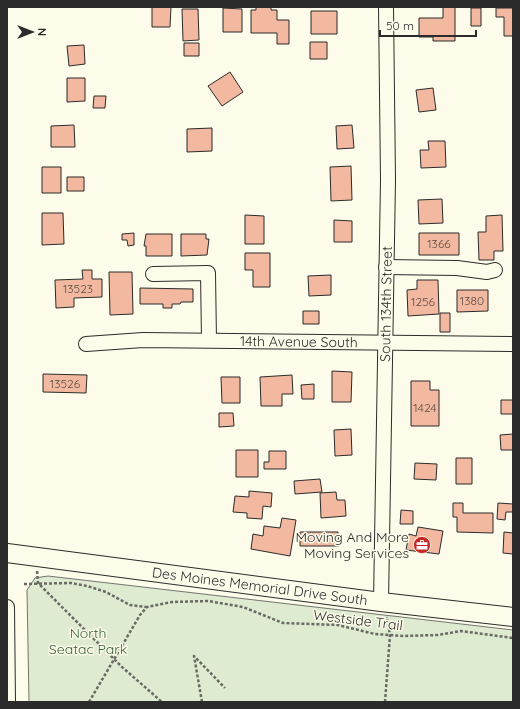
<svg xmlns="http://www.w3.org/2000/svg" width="520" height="709" viewBox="0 0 520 709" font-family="Quicksand,sans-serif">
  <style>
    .green { fill: #deebd1; stroke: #74746e }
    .building { fill: #f2b8a0; stroke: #2b2b2b }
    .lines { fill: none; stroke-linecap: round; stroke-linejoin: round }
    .minor-casing { stroke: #2b2b2b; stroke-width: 16 }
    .major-casing { stroke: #2b2b2b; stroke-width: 20 }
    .path { stroke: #6a6964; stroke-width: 2.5; stroke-dasharray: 3 2; stroke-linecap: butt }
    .minor { stroke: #fdfbea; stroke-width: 14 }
    .major { stroke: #fdfbea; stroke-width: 18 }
    .labels { text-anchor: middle; stroke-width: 3; stroke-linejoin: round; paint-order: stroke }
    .number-label { font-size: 12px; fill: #5d4e48 }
    .street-label { font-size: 14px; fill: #2b2b2b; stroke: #fdfbea }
    .poi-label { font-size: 14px; fill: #2b2b2b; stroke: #fdfbea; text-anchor: end }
    .park-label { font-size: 14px; fill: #34623c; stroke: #fdfbea }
  </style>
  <rect width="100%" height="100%" fill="#fdfbea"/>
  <path class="green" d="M48 576 513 630V702H29L27 590 35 578Z"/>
  <path class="building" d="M152 7H171L170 27H152Z
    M256 7H271V10H277V20H289V44H277V33H251V10H256Z
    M443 7H455V41H433V37H419V18H443Z
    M223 8 242 9V32H223Z
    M471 8H481V26H471Z
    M496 8H513V36H504V17H496Z
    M182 9H198L199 40 183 41Z
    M311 11H337V34H311Z
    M310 42H327V59H310Z
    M184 43H199V56H184Z
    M84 45 85 64 69 66 67 46Z
    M230 72 243 92 222 106 208 86Z
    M67 78H85V101L67 102Z
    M433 88 436 110 419 112 416 90Z
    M94 96H106L105 108H93Z
    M74 125 75 147H51V126Z
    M352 125 354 148 337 149 336 126Z
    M212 128V151L187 152V129Z
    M428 141H445L446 167 421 168 420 150H429Z
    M351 166 352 200 331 201 330 167Z
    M42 167H61V193H42Z
    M67 177H84V191H67Z
    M442 199 443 223 419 224 418 200Z
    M42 213H63L64 244 42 245Z
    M245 215 264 216V244H245Z
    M502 215 503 251H494V260H479L478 232H486V216Z
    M334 220 352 221V242H334Z
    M134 233V245L128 246 127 240H122V234Z
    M419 233H459V255H419Z
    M146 234H172V256H146V246H144Z
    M181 234H206V239H209L207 255 181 256Z
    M245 253H270V287H253V270H245Z
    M82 270H92V279H102V297L74 298V307L56 308 55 280 83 279Z
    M109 272H132L133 314 110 315Z
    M331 275V295L309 296 308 276Z
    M417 280H438L439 314 408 316 407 290 417 289Z
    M140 288 193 289V302H181L180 304H172V308H163V304H140Z
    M457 290H488V311L457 312Z
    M303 311H319V324H303Z
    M440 313H450V332H440Z
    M332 371 352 372 351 402H332Z
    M43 374 87 375 86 393 43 392Z
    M292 375 293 394H282V406H261L260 377Z
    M221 377H240V403H222Z
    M411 381H430V390H439V426H411Z
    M314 384V399H302L301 385Z
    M501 400H513V414H501Z
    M219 413H233L234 426 219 427Z
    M351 429 352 455 335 456 334 430Z
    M513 434V450H501L500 435Z
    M236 450H258V477H236Z
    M269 451H286V469H264V462H269Z
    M456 458H472V484H456Z
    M415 463 437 464 436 480 414 479Z
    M320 479 322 492 295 494 294 481Z
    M249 491 272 493 271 507 263 506 262 519 247 518V513L233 512 235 496 249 497Z
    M336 492 337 500H345L346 516 321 518 320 493Z
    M453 503H463V513H493V533L457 532V517H453Z
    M498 503 513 504V512H506L505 520 497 519Z
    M401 510 413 511V524H400Z
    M282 518 296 520 290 556 251 549 253 534 263 536 264 526 280 528Z
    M418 527 443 531 439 554 406 550 409 534 416 536Z
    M300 532H338L339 546H300Z
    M504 532 513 533V554L503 553Z"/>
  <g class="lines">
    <defs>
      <g id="minor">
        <path d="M386 267 457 268 487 272 495 270"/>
        <path d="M153 274 208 273 209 340"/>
        <path id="s1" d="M86 344 143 340 513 344"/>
        <path id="s2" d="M381 602 388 180 386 7"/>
        <path d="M7 607 8 702"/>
      </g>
      <g id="major">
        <path id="s3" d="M7 553 381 602 513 617"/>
      </g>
    </defs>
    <use href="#minor" class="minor-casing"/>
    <use href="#major" class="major-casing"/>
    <path class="path" d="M37 571 38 583 122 667 162 702
      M24 584 71 583 87 586 106 592 130 605 146 607
      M89 702 140 615 147 607 172 602 208 601 243 607 283 623 338 625 375 634 403 636 438 635 461 631 513 638
      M202 702 194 656 225 688
      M385 702 390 635 387 617"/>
    <use href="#minor" class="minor"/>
    <use href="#major" class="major"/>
  </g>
  <defs>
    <symbol id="office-disc" viewBox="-11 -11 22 22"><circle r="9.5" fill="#c62828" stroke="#fdfbea"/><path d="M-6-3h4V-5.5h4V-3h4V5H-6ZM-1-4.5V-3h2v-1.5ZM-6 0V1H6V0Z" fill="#fff"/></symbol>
  </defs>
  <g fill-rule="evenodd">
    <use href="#office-disc" x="412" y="535" width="20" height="20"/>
  </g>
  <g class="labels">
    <g class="number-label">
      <text x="439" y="248">1366</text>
      <text x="78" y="293">13523</text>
      <text x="472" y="305">1380</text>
      <text x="423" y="306">1256</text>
      <text x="65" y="388">13526</text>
      <text x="425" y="412">1424</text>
    </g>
    <g class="street-label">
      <text dy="5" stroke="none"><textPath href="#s2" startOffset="298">South 134th Street</textPath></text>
      <text dy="5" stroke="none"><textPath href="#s1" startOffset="213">14th Avenue South</textPath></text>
      <text dy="5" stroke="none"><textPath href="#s3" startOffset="255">Des Moines Memorial Drive South</textPath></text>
      <text transform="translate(358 620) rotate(7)" y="5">Westside Trail</text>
    </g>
    <g class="poi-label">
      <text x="409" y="542">Moving And More<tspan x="409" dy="16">Moving Services</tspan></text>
    </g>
    <g class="park-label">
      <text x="88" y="638">North<tspan x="88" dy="16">Seatac Park</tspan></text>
    </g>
  </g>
  <rect width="520" height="709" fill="none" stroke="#2b2b2b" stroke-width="16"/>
  <g transform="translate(32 32) rotate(90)" stroke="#fdfbea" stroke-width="3" paint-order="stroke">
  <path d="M0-3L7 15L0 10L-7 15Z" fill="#2b2b2b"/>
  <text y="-6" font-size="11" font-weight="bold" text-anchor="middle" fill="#2b2b2b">N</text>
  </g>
  <path d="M380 30v6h96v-6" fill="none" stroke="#2b2b2b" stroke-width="2"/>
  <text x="386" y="30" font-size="12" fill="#2b2b2b" stroke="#fdfbea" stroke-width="3" paint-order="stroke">50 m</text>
</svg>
